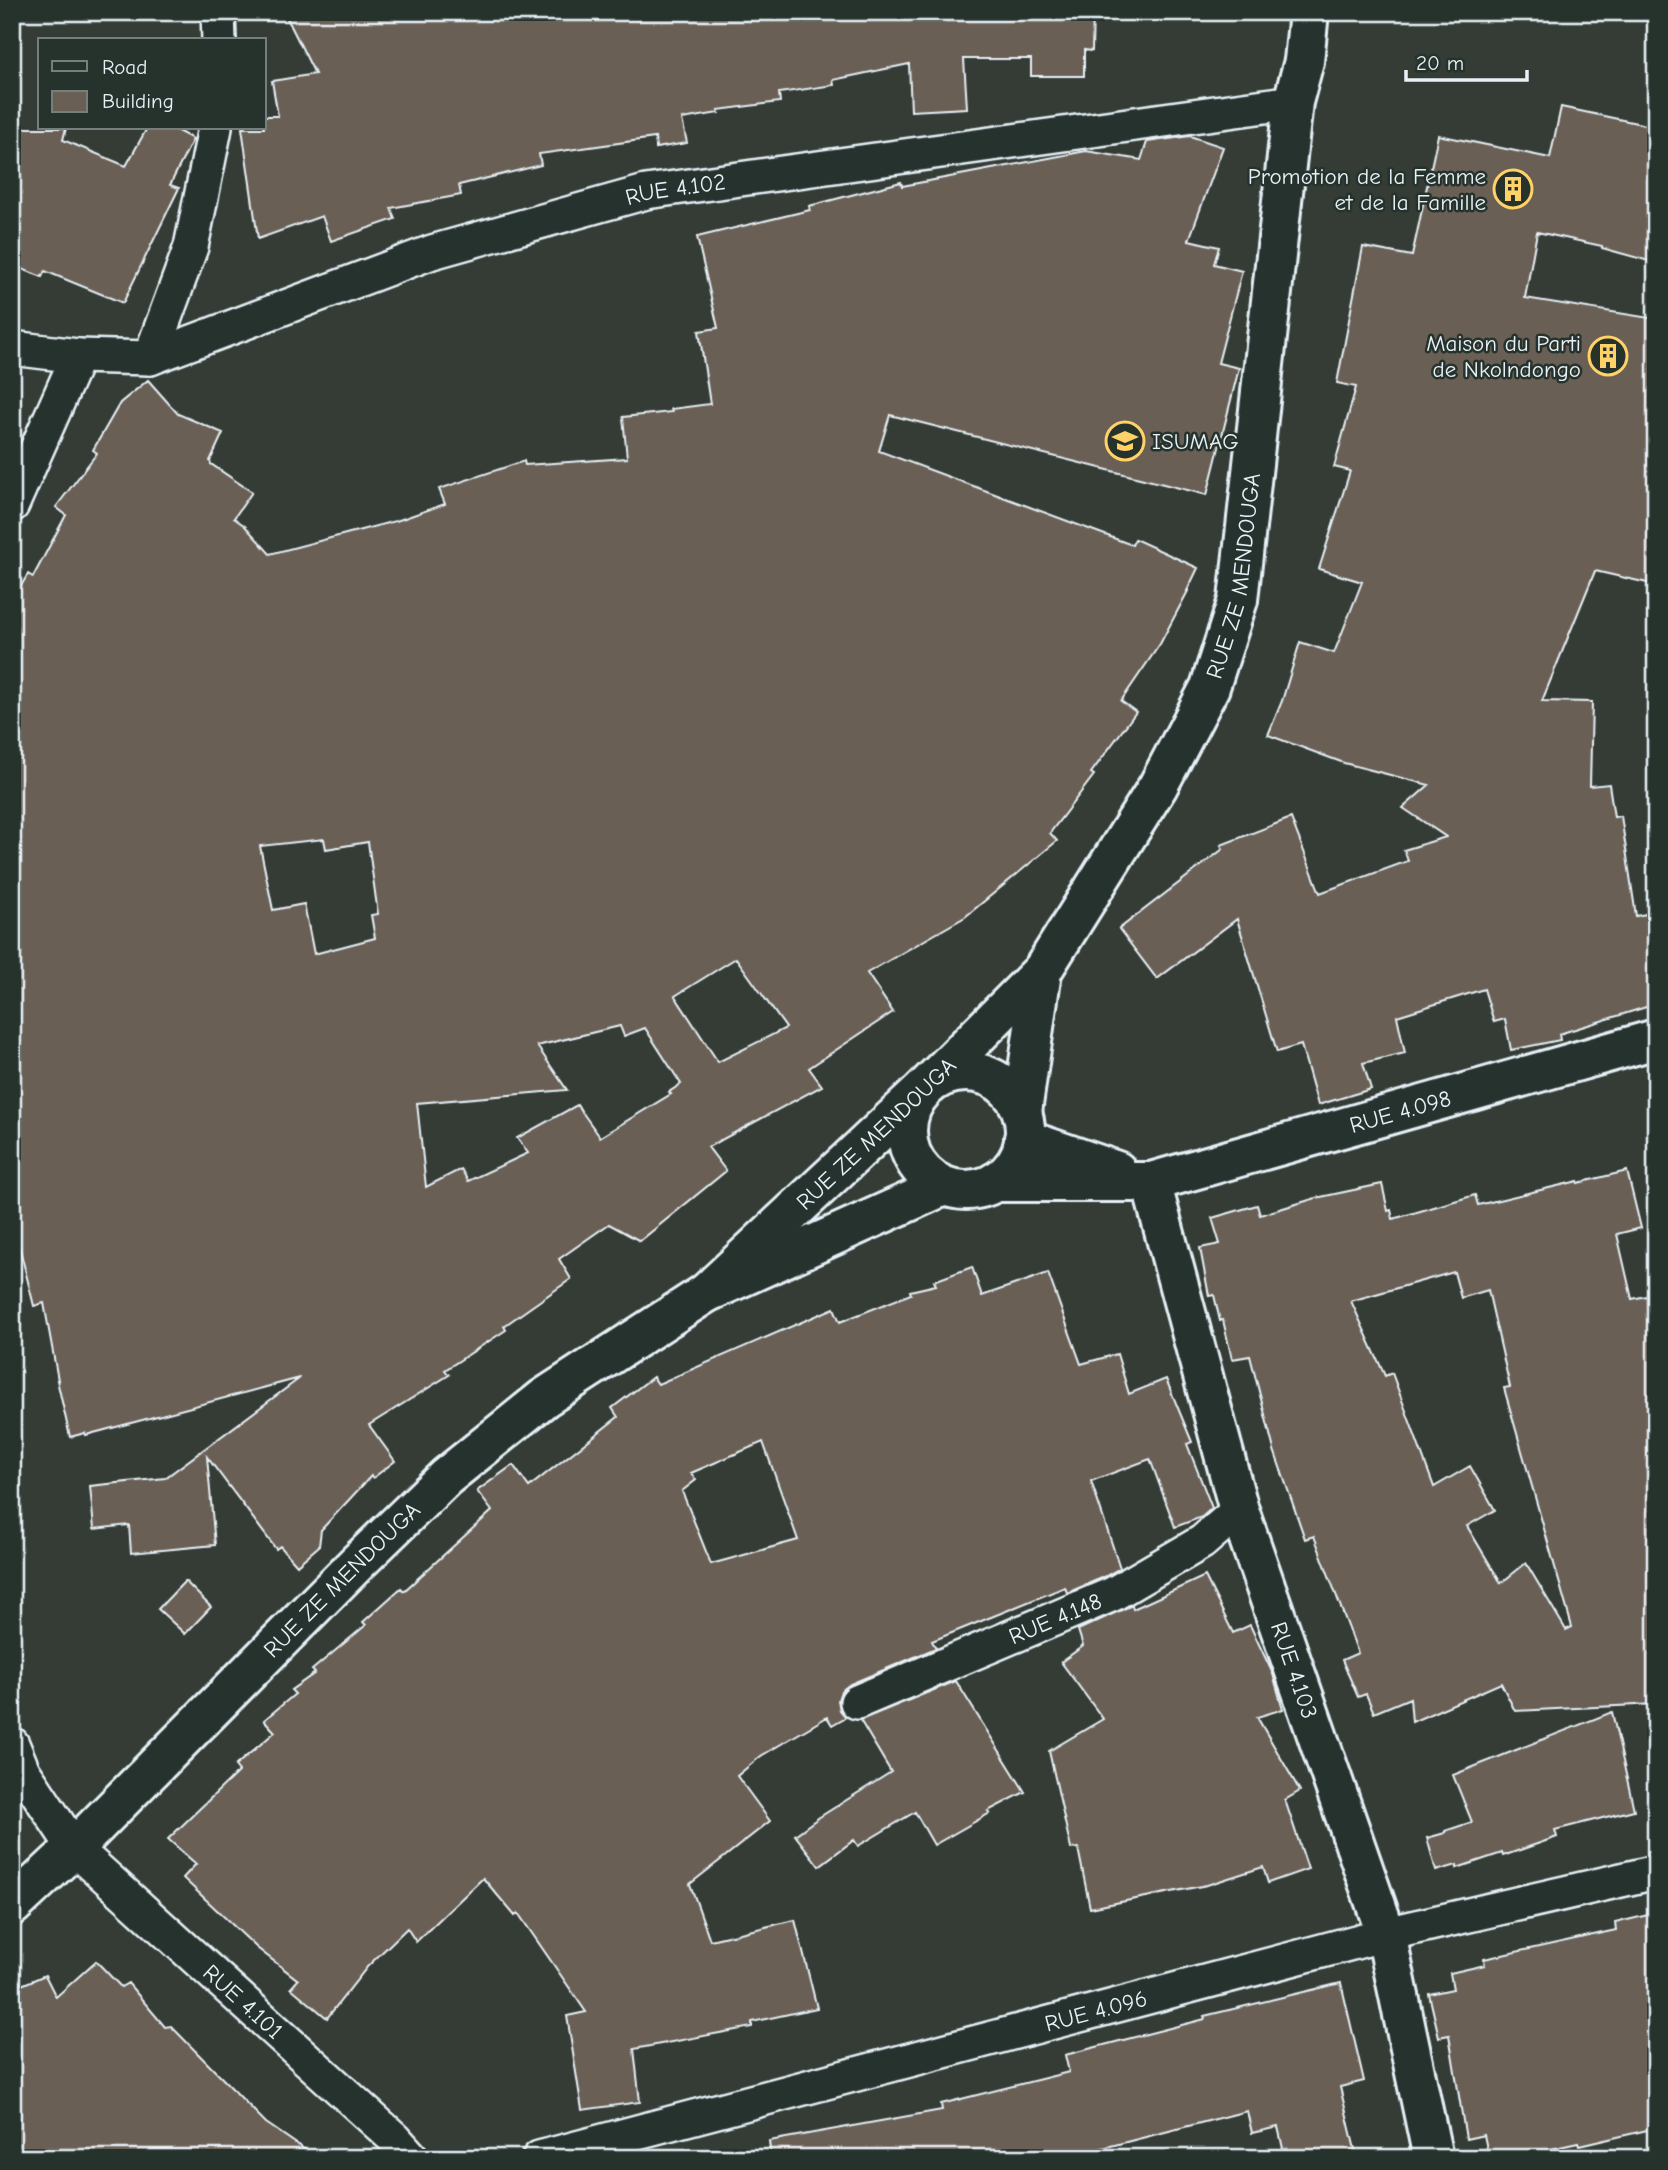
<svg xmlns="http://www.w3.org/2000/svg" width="1668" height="2170" viewBox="0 0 1668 2170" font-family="'Comic Neue',sans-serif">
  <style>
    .building { fill: #6a5f54; stroke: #e8f1f8; stroke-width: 2; fill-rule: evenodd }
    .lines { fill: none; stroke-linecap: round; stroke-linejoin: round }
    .minor-casing { stroke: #e8f1f8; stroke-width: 38 }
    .tertiary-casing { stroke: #e8f1f8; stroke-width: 44 }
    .secondary-casing { stroke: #e8f1f8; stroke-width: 44 }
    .minor { stroke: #26332d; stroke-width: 33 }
    .tertiary { stroke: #26332d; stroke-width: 38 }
    .secondary { stroke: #26332d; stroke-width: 38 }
    .labels { text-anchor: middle; stroke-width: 5; stroke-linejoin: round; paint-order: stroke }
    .poi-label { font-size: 23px; fill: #e8f1f8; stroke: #26332d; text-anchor: end }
    .street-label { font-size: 23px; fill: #e8f1f8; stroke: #26332d }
  </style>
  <rect width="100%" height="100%" fill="#343c35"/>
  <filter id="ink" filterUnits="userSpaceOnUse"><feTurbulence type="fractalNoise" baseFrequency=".0143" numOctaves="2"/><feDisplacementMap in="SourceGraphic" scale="14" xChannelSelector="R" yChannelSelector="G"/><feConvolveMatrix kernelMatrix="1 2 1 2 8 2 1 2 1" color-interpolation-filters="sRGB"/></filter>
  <g filter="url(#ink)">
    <path class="building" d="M284 12H1093L1092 51 1084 50V76H1031V59H964L967 108 911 111 909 64 833 80 834 85 779 93 780 102 718 110 719 113 682 119 687 143 656 148 655 138 539 154 541 165 459 185 461 195 391 208 395 219 331 241 322 216 258 239 242 128H264V116H278L272 81 315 74Z
      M1561 107 1656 127V263L1602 248V246L1537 232 1525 298 1656 319V585L1595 571 1542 701 1592 702 1590 786 1609 784 1614 817 1621 816 1636 916 1656 912V1004L1559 1034 1560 1040 1511 1050 1505 1019 1494 1022 1484 989 1397 1016 1405 1053 1363 1063 1371 1089 1318 1105 1301 1045 1277 1052 1237 919 1157 979 1119 929 1223 849 1221 845 1291 818 1320 893 1408 861 1404 850 1446 837 1403 808 1429 785 1344 763 1268 735 1282 701 1300 642 1334 653 1362 582 1319 569 1350 471 1334 467 1356 387 1337 383 1363 247 1412 256 1438 135 1550 158Z
      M12 128H66L63 140 126 166 147 128H172L193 139 170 185 179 188 123 303 45 271 42 277 12 265Z
      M1190 136 1223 147 1189 240 1219 247 1214 264 1242 271 1218 363 1239 368 1207 495 890 415 879 451 1132 545 1135 539 1198 568 1187 591H1188L1160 644 1121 701 1136 712 1091 773 1094 775 1050 833 1057 841 965 917 867 973 893 1012 809 1068 822 1086 708 1147 726 1171 640 1241 609 1224 559 1259 571 1279 504 1326 506 1330 445 1370 449 1375 369 1425 395 1461 373 1478 371 1476 321 1530 319 1546 297 1565 280 1546 276 1549 207 1457 215 1545 131 1553 129 1525 94 1529 90 1486 165 1478 300 1378 86 1435 85 1433 70 1437 57 1380H58L44 1303 34 1306 12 1217V601L28 574 33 577 66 515 56 507 97 453 93 450 120 403 148 380 178 414 223 433 210 461 211 464 252 492 234 518 245 526 270 554 399 520 445 504 439 489 524 461 525 465 627 458 623 417 672 412 671 409 710 404 699 331 718 328 697 237 810 210 809 206 901 182 902 186 1086 151 1141 160 1147 142ZM324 839 326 849 368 842 378 914 371 915 375 938 314 954 304 904 273 910 260 846ZM736 958 786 1028 718 1062 675 996ZM620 1026 624 1036 645 1028 681 1084 669 1092 671 1094 600 1137 577 1105 517 1138 528 1153 468 1181 461 1169 426 1187 417 1103 567 1090 537 1046Z
      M1627 1171 1641 1228 1617 1234 1632 1299 1656 1294V1704L1515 1711 1501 1683 1412 1722 1410 1698 1374 1713 1366 1694 1358 1697 1342 1660 1358 1653 1314 1536 1305 1539 1274 1450 1250 1356 1232 1359 1223 1320 1220 1321 1214 1295 1209 1296 1200 1248 1220 1244 1212 1218 1257 1205 1260 1215 1316 1198 1382 1184 1388 1211 1391 1210 1393 1219 1475 1195 1478 1205 1578 1181V1183ZM1454 1272 1461 1298 1488 1290 1510 1387 1504 1388 1572 1627 1566 1630 1526 1563 1501 1583 1467 1526 1495 1510 1470 1466 1434 1487 1392 1373 1385 1376 1351 1301Z
      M972 1267 982 1296 1048 1273 1081 1364 1117 1354 1129 1394 1166 1379 1192 1442 1187 1444 1212 1508 1202 1517 1175 1527 1150 1459 1091 1481 1120 1568 1104 1577 1067 1593 1065 1587 932 1641 936 1648 850 1684 841 1691 838 1700 840 1710 846 1717 832 1725 827 1717 761 1756 737 1776 770 1821 690 1884 710 1940 795 1920 817 2008 752 2022V2027L634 2049 640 2102 582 2110 567 2016 586 2012 518 1913 515 1916 483 1878 416 1942 407 1928 368 1966 327 2018 291 1988 298 1980 257 1948 183 1878 196 1864 168 1839 239 1771 235 1766 275 1732 264 1720 295 1694 291 1690 315 1673 312 1670 366 1625 363 1622 401 1588 404 1591 492 1511 477 1491 513 1465 529 1487 618 1417 612 1408 653 1377 658 1384 834 1308 840 1322 911 1294 910 1291 936 1285 934 1281ZM763 1442 798 1540 711 1564 682 1491 696 1480 691 1473Z
      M1205 1576 1233 1633 1250 1625 1273 1674 1283 1709 1257 1717 1300 1791 1285 1800 1308 1869 1268 1883 1263 1867 1207 1885 1090 1908 1078 1848 1071 1849 1049 1751 1103 1719 1061 1662 1083 1646 1078 1630 1132 1605 1133 1609Z
      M185 1581 211 1607 185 1634 158 1609Z
      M956 1681 1025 1792 988 1811 990 1813 934 1845 915 1812 858 1846 854 1840 819 1866 795 1835 818 1818 891 1772 860 1720Z
      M1612 1712 1634 1810 1555 1830 1557 1837 1503 1856 1502 1853 1457 1868V1865L1436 1871 1427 1838 1445 1833V1831L1472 1822 1453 1775Z
      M1656 1913V2128L1579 2146 1578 2143 1510 2158H1489L1484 2135 1466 2139 1449 2035 1439 2037 1429 1994 1453 1989 1450 1973 1485 1965 1484 1959 1616 1930 1615 1923Z
      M96 1961 121 1987 128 1983 165 2027 171 2026 266 2123 317 2158H12V1989L45 1975 56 1997Z
      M1341 1983 1364 2081 1340 2087 1357 2158 1285 2157 1278 2127 1252 2133 1247 2111 1064 2158H771L769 2141 942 2110 941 2104 1069 2072 1065 2055 1205 2019 1204 2016Z"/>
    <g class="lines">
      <defs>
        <g id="minor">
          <path d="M218 12 219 40"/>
          <path d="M12 348 78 356 12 505"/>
          <path id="s1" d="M78 356 150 358 432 252 646 192 1293 102"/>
          <path d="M150 358 191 247 215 128"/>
          <path id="s2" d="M857 1702 1113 1594 1202 1542 1239 1510"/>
          <path id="s3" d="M12 1744 23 1771 74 1848 395 2139 412 2158"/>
          <path id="s4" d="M539 2158 1386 1934 1656 1872"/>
        </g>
        <g id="tertiary">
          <path id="s5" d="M1151 1182 1239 1510 1386 1934 1433 2158"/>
        </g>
        <g id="secondary">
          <circle cx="966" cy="1131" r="59"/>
          <path d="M1022 1112 1042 971"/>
          <path d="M1024 1139 1117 1171"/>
          <path id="s6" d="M995 1182H1151L1656 1039"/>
          <path id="s7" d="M706 1293 921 1092 1042 971 1158 786 1210 687 1238 600 1293 102 1304 61 1309 12"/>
          <path id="s8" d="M12 1906 74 1848 357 1563 446 1477 544 1398 706 1293 944 1186"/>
        </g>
      </defs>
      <use href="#minor" class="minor-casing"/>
      <use href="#tertiary" class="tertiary-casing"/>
      <use href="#secondary" class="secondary-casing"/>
      <use href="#minor" class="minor"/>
      <use href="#tertiary" class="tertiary"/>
      <use href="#secondary" class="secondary"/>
    </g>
  </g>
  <defs>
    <symbol id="building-ring" viewBox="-11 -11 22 22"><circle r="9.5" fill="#26332d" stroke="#ffd166" stroke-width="1.5"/><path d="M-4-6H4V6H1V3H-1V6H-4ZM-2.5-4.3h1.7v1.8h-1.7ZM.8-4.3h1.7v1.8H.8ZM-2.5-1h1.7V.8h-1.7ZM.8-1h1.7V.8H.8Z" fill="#ffd166"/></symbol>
    <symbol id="school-ring" viewBox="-11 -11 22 22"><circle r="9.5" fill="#26332d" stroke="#ffd166" stroke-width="1.5"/><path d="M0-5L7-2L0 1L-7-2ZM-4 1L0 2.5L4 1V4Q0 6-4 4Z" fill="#ffd166"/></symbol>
  </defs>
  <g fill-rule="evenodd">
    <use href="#building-ring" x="1491" y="167" width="44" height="44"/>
    <use href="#building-ring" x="1586" y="334" width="44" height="44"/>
    <use href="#school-ring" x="1103" y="419" width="44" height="44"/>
  </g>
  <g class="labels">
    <g class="poi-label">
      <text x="1486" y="184">Promotion de la Femme<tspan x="1486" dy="26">et de la Famille</tspan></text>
      <text x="1581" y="351">Maison du Parti<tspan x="1581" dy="26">de Nkolndongo</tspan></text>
      <text x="1152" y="449" text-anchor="start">ISUMAG</text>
    </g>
    <g class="street-label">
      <text dy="8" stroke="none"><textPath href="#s1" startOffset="625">RUE 4.102</textPath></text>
      <text dy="8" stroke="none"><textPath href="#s7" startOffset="910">RUE ZE MENDOUGA</textPath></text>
      <text dy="8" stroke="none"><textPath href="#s6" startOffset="415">RUE 4.098</textPath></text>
      <text dy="8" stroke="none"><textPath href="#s7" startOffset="233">RUE ZE MENDOUGA</textPath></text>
      <text dy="8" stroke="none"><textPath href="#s8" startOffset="464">RUE ZE MENDOUGA</textPath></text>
      <text dy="8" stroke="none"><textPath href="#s2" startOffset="215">RUE 4.148</textPath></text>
      <text dy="8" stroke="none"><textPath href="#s5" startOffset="509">RUE 4.103</textPath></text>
      <text dy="8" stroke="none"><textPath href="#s3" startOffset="350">RUE 4.101</textPath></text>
      <text dy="8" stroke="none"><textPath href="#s4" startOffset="576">RUE 4.096</textPath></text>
    </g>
  </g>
  <rect width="1668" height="2170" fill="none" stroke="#26332d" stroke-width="42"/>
  <rect x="21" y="21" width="1626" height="2128" fill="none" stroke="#e8f1f8" stroke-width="2.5" filter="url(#ink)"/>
  <rect x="38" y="38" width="228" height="91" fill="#26332d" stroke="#747f7e" stroke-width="2"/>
  <rect x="52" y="61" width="35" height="10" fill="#26332d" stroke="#747f7e" stroke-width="2"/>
  <text x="102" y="74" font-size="21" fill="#e8f1f8">Road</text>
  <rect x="52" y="91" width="35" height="21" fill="#6a5f54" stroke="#747f7e" stroke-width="2"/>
  <text x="102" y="108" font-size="21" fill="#e8f1f8">Building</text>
  <path d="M1406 70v10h121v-10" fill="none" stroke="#e8f1f8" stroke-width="3.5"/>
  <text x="1416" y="70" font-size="21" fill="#e8f1f8" stroke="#26332d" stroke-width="5" paint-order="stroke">20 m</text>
</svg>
